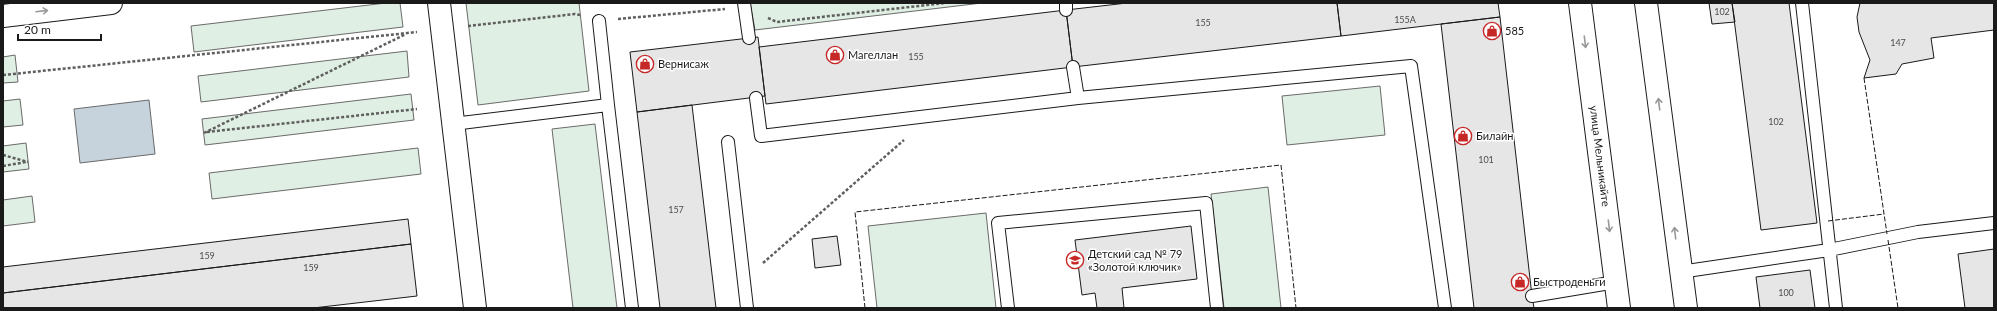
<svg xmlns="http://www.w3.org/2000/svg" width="1997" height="311" viewBox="0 0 1997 311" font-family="Lato,sans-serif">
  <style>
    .green { fill: #e0efe3; stroke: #6a6a6a }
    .water { fill: #c6d2dc; stroke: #6a6a6a }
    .building { fill: #e6e6e6; stroke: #1a1a1a }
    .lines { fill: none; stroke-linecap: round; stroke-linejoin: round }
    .service-casing { stroke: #1a1a1a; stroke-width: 14 }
    .minor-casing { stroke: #1a1a1a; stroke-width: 24 }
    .secondary-casing { stroke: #1a1a1a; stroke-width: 24 }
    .primary-casing { stroke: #1a1a1a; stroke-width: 24 }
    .path { stroke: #5f5f5f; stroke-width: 2.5; stroke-dasharray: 3 2; stroke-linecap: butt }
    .service { stroke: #fff; stroke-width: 12 }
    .minor { stroke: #fff; stroke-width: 22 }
    .secondary { stroke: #fff; stroke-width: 22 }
    .primary { stroke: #fff; stroke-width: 22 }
    .fence { stroke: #1a1a1a; stroke-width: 1; stroke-dasharray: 5 2; stroke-linecap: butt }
    .oneway { stroke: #989898 }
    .labels { text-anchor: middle; stroke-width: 3; stroke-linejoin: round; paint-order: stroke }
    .number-label { font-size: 9px; fill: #4d4d4d }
    .poi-label { font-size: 11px; fill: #1a1a1a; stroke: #fff; text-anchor: start }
    .street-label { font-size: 11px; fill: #1a1a1a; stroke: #fff }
  </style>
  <rect width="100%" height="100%" fill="#fff"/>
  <path class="green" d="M386 3H400L403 27 194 52 191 26Z
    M466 3H579L589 91 478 105Z
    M750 3H982L755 30Z
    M407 51 409 77 201 102 198 76Z
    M15 55 18 82 3 83V57Z
    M1380 86 1385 135 1287 145 1282 96Z
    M411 94 414 120 205 145 202 119Z
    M20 99 23 125 3 127V101Z
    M595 124 617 308H573L552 129Z
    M26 143 29 169 3 172V146Z
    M418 148 421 174 212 199 209 173Z
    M1268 187 1281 308H1224L1211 194Z
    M32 196 35 222 3 226V200Z
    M986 213 996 308H877L868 226Z"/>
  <path class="water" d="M149 100 155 154 80 163 74 109Z"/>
  <path class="building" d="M1127 3H1337L1341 36 1073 67 1066 10Z
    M1337 3H1498L1500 17 1341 36Z
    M1709 3H1732L1735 22 1712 24Z
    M1732 3H1789L1817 223 1761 230Z
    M1860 3H1994V30L1931 38 1934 58 1902 64 1896 74 1864 78 1870 60 1859 32 1857 17Z
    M1066 10 1073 67 766 104 759 47Z
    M1500 17 1532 296 1534 308H1474L1441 24Z
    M758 37 765 96 637 112 630 52Z
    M692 105 716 308H660L637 112Z
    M408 219 411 244 3 293V267Z
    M1191 226 1197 279 1122 288 1124 308H1097L1095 293 1082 295 1075 240Z
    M837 236 841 265 815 268 812 239Z
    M411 244 417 296 313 308H3V293Z
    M1994 249V308H1965L1958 254Z
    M1810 270 1815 308H1760L1756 277Z"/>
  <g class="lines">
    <defs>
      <path id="service" d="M744 3 749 38
        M1066 3V10
        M1802 3 1836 308
        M599 21 608 105
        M1073 67 1078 98
        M756 98 761 136 1078 98 1411 66 1445 308
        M453 124 608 105 632 308
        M728 142 747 308
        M1680 272 1829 250 1918 232 1994 223
        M1532 296 1616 282
        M1008 308 998 223 1206 203 1217 308"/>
      <path id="minor" d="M439 3 475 308"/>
      <path id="secondary" d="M1580 3 1619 308
        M1646 3 1686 308"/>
      <path id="primary" d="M3 16 111 3"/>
    </defs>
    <use href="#service" class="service-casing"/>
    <use href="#minor" class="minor-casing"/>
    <use href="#secondary" class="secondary-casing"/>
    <use href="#primary" class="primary-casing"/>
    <path class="path" d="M768 18 777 22 945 3
      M618 19 725 9
      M468 26 575 14 580 15
      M3 75 417 32
      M207 132 417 109
      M204 133 406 34
      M3 155 28 162
      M3 166 26 162
      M763 263 904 140"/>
    <use href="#service" class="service"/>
    <use href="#minor" class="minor"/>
    <use href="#secondary" class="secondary"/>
    <use href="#primary" class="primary"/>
    <path class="fence" d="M1864 78 1887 234
      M1828 221 1884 214
      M1888 240 1898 308
      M865 308 855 212 1281 165 1296 308"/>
  </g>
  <defs><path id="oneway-shaft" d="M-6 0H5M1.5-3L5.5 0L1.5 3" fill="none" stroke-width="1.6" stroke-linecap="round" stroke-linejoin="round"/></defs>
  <g class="oneway">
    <use href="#oneway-shaft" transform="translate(42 11) rotate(-7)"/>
    <use href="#oneway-shaft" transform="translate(1585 42) rotate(83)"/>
    <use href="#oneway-shaft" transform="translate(1659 104) rotate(-97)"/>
    <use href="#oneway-shaft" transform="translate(1609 226) rotate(83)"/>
    <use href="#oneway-shaft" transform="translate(1675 233) rotate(-97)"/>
  </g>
  <defs>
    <symbol id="shop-ring" viewBox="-11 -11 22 22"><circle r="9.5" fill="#fff" stroke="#c62828" stroke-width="1.5"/><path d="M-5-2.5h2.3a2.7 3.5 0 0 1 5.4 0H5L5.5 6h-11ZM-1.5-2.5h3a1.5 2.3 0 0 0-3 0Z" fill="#c62828"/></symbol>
    <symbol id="school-ring" viewBox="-11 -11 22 22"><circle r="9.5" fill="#fff" stroke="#c62828" stroke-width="1.5"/><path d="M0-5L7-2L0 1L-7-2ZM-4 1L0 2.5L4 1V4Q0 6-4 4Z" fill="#c62828"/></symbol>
  </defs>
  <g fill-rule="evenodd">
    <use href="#shop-ring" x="1482" y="21" width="20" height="20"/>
    <use href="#shop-ring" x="825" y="45" width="20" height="20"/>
    <use href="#shop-ring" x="635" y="54" width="20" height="20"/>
    <use href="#shop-ring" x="1453" y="126" width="20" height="20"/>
    <use href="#school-ring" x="1065" y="250" width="20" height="20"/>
    <use href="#shop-ring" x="1510" y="272" width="20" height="20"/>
  </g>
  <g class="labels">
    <g class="number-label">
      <text x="1722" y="15">102</text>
      <text x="1405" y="23">155А</text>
      <text x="1203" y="26">155</text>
      <text x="1898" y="46">147</text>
      <text x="916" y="60">155</text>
      <text x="1776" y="125">102</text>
      <text x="1486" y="163">101</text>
      <text x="676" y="213">157</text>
      <text x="207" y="259">159</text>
      <text x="311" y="271">159</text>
      <text x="1786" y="296">100</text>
    </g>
    <g class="poi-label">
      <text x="1505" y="35">585</text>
      <text x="848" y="59">Магеллан</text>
      <text x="658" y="68">Вернисаж</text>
      <text x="1476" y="140">Билайн</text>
      <text x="1088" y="258">Детский сад № 79<tspan x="1088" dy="13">«Золотой ключик»</tspan></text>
      <text x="1533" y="286">Быстроденьги</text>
    </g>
    <g class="street-label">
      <text transform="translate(1600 156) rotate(83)" y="4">улица Мельникайте</text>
    </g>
  </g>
  <rect width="1997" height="311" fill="none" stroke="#1a1a1a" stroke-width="8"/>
  <path d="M18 34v6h83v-6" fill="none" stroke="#1a1a1a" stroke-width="2"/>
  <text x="24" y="34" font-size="12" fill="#1a1a1a" stroke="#ffffff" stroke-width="3" paint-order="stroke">20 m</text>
</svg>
